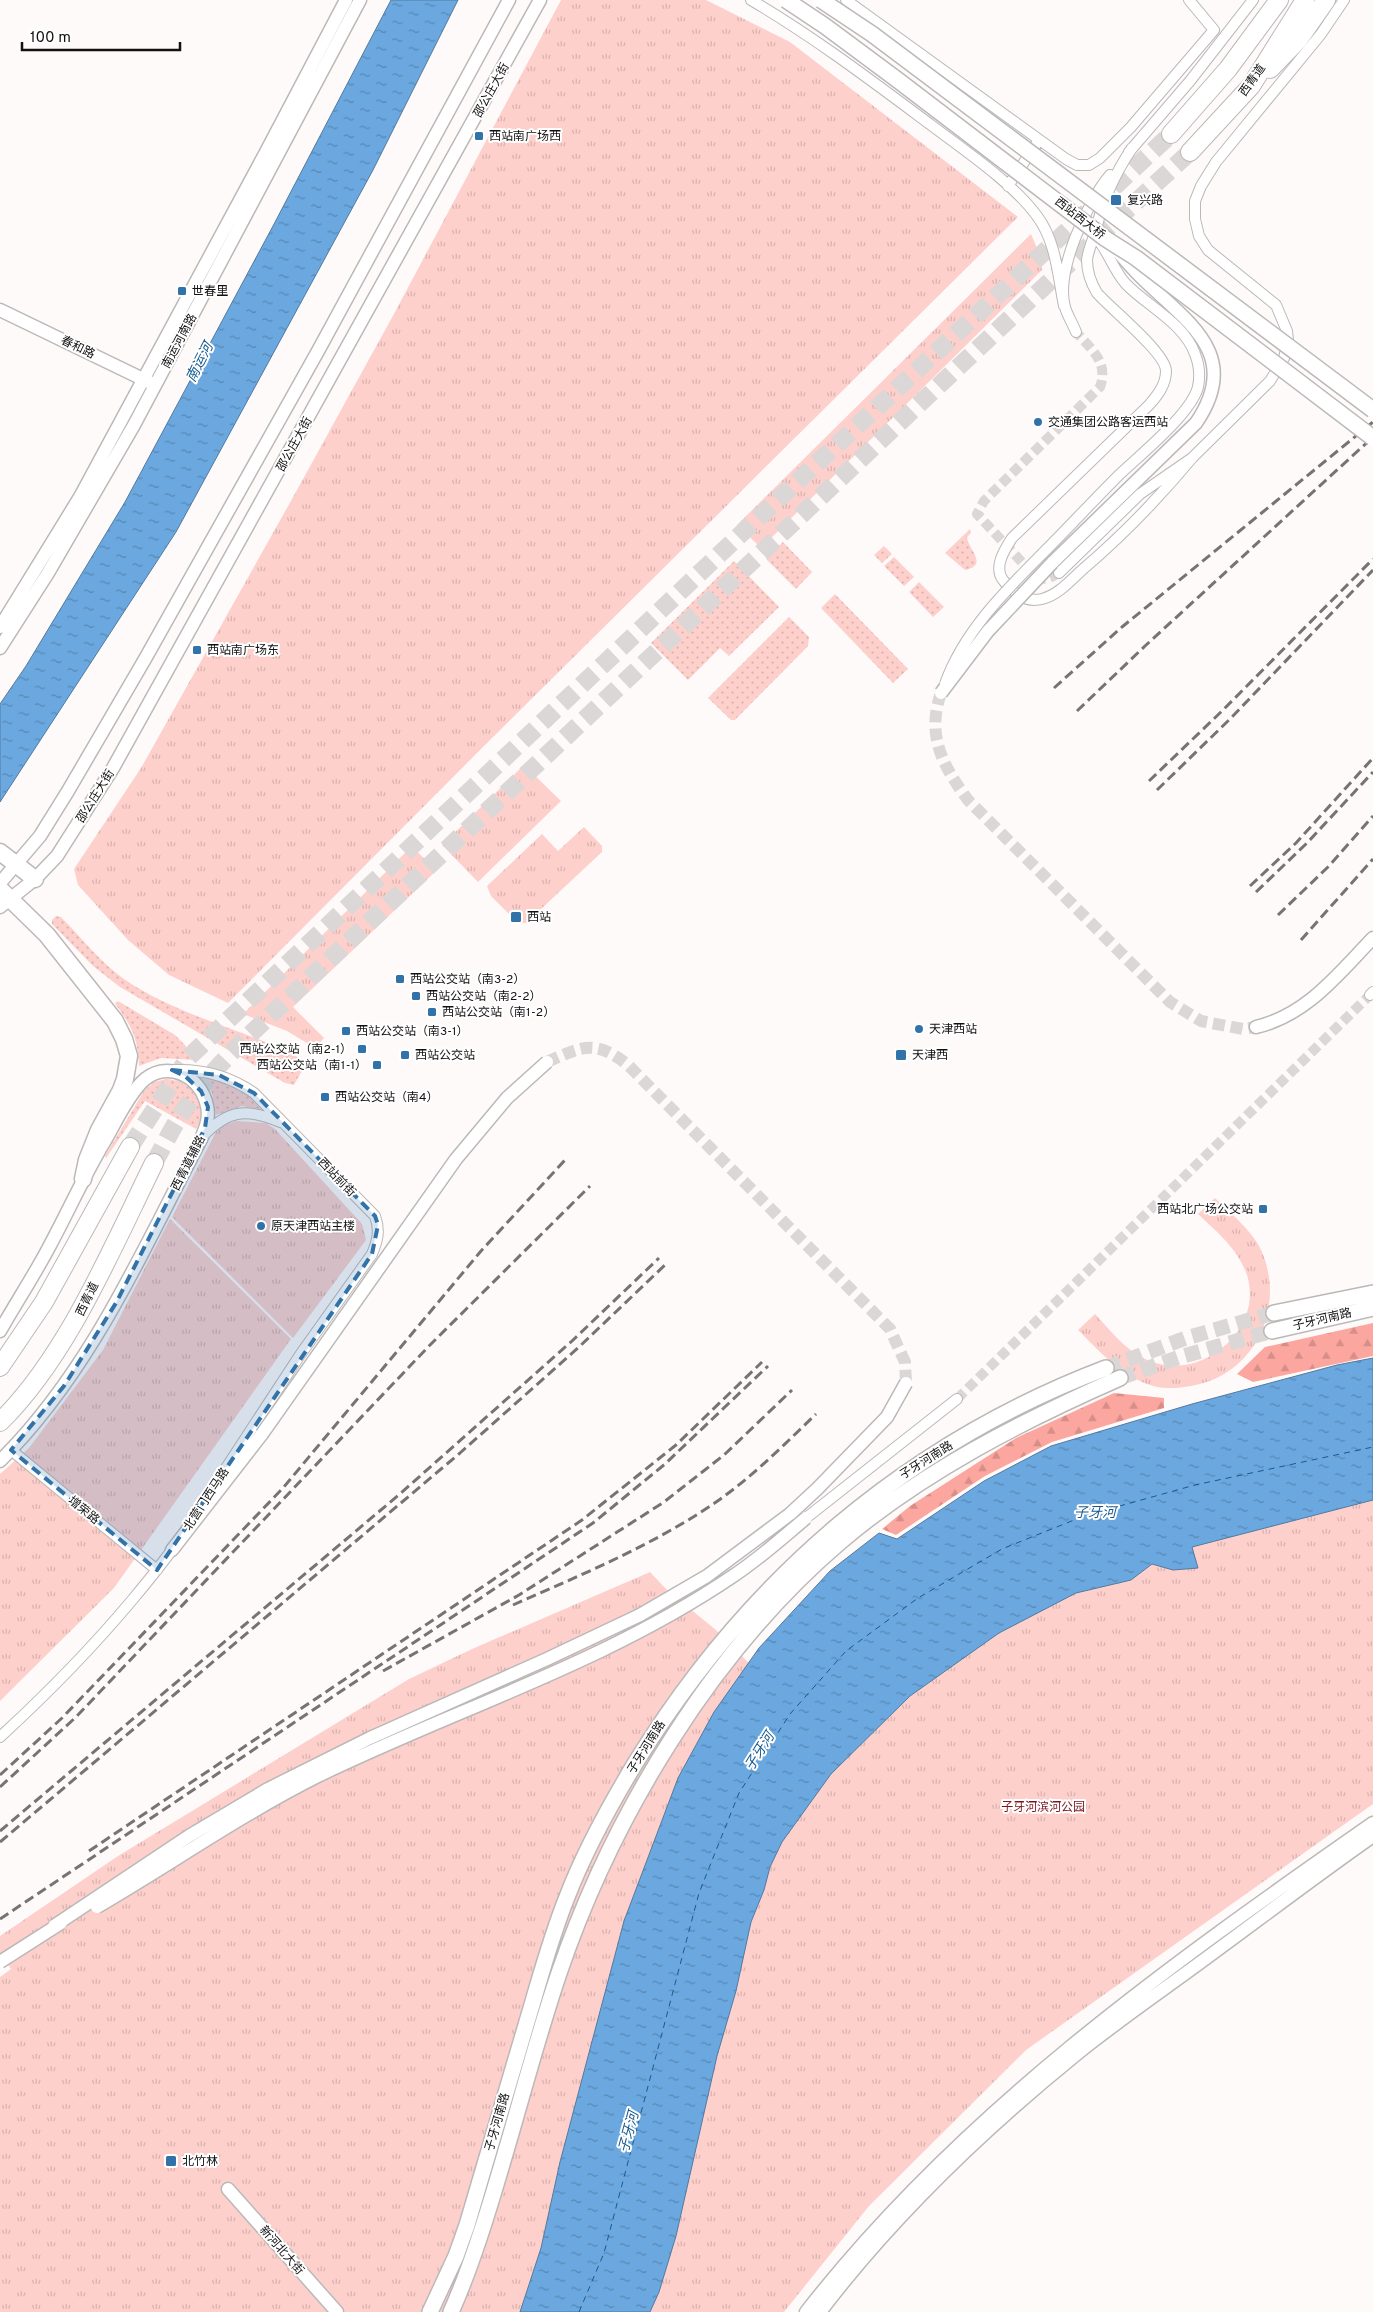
<svg xmlns="http://www.w3.org/2000/svg" width="1373" height="2312" viewBox="0 0 1373 2312" font-family="Overpass,'Noto Sans SC',sans-serif">
  <style>
    .grass { fill: url(#grass-dots) }
    .forest { fill: url(#forest-firs) }
    .park { fill: url(#park-tufts) }
    .water { fill: url(#water-ripples); stroke: #507aa1 }
    .lines { fill: none; stroke-linecap: round; stroke-linejoin: round }
    .ferry { stroke: #175a8e; stroke-width: 1; stroke-dasharray: 6 5; stroke-linecap: butt }
    .minor-tunnel { stroke: #dbd7d7; stroke-width: 10; stroke-dasharray: 10 5; stroke-linecap: butt }
    .tertiary-tunnel { stroke: #dbd7d7; stroke-width: 12; stroke-dasharray: 12 6; stroke-linecap: butt }
    .secondary-tunnel { stroke: #dbd7d7; stroke-width: 15; stroke-dasharray: 15 8; stroke-linecap: butt }
    .trunk-tunnel { stroke: #dbd7d7; stroke-width: 18; stroke-dasharray: 18 9; stroke-linecap: butt }
    .minor-casing { stroke: #bcb8b8; stroke-width: 12 }
    .tertiary-casing { stroke: #bcb8b8; stroke-width: 15 }
    .secondary-casing { stroke: #bcb8b8; stroke-width: 18 }
    .primary-casing { stroke: #bcb8b8; stroke-width: 19 }
    .trunk-casing { stroke: #bcb8b8; stroke-width: 20 }
    .minor { stroke: #fff; stroke-width: 10 }
    .tertiary { stroke: #fff; stroke-width: 12 }
    .secondary { stroke: #fff; stroke-width: 15 }
    .primary { stroke: #fff; stroke-width: 16 }
    .trunk { stroke: #fff; stroke-width: 18 }
    .rail { stroke: #767373; stroke-width: 3; stroke-dasharray: 10 5; stroke-linecap: butt }
    .minor-bridge-casing { stroke: #bcb8b8; stroke-width: 12; stroke-linecap: butt }
    .tertiary-bridge-casing { stroke: #bcb8b8; stroke-width: 15; stroke-linecap: butt }
    .secondary-bridge-casing { stroke: #bcb8b8; stroke-width: 18; stroke-linecap: butt }
    .minor-bridge { stroke: #fff; stroke-width: 10 }
    .tertiary-bridge { stroke: #fff; stroke-width: 12 }
    .secondary-bridge { stroke: #fff; stroke-width: 15 }
    .marked { fill: #3172a8; fill-opacity: 0.2; stroke: #3172a8; stroke-width: 4; stroke-dasharray: 10 6; stroke-linejoin: round }
    .poi-dot { fill: #3172a8; stroke: #fff; stroke-width: 2 }
    .labels { text-anchor: middle; stroke-width: 4; stroke-linejoin: round; paint-order: stroke }
    .street-label { font-size: 12px; fill: #121010; stroke: #fff }
    .poi-label { font-size: 12px; fill: #121010; stroke: #fff; text-anchor: start }
    .park-label { font-size: 12px; fill: #7a171c; stroke: #fff }
    .water-label { font-size: 14px; font-style: italic; fill: #175a8e; stroke: #fff }
  </style>
  <defs>
    <pattern id="grass-dots" width="8" height="8" patternUnits="userSpaceOnUse" patternTransform="scale(1.25)"><rect width="8" height="8" fill="#fed0cc"/><path d="M2 2h.1M6 6h.1" fill="none" stroke="#d9b2ae" stroke-width="1.8" stroke-linecap="round"/></pattern>
    <pattern id="forest-firs" width="22" height="20" patternUnits="userSpaceOnUse" patternTransform="scale(1.25)"><rect width="22" height="20" fill="#fca6a0"/><path d="M5 1l3.5 6h-7zM16 11l3.5 6h-7z" fill="#d78e89"/></pattern>
    <pattern id="park-tufts" width="24" height="20" patternUnits="userSpaceOnUse" patternTransform="scale(1.25)"><rect width="24" height="20" fill="#fed0cc"/><path d="M3 7l-1-3M5 7V3M7 7l1-3M15 17l-1-3M17 17v-4M19 17l1-3" fill="none" stroke="#d9b2ae"/></pattern>
    <pattern id="water-ripples" width="26" height="14" patternUnits="userSpaceOnUse" patternTransform="scale(1.25)"><rect width="26" height="14" fill="#6ba8df"/><path d="M2 4q2-2 4 0t4 0M15 11q2-2 4 0t4 0" fill="none" stroke="#5787b3"/></pattern>
  </defs>
  <rect width="100%" height="100%" fill="#fffafa"/>
  <path class="grass" d="M970 529 971 533 967 537C967 548 990 565 965 570L945 553Z
    M783 542 812 572 796 589 766 559Z
    M884 546 892 554 882 563 874 555Z
    M894 557 914 577 904 586 884 566Z
    M734 561 779 607 729 656 720 648 688 680 651 643Z
    M919 582 944 607 933 617 909 592Z
    M835 594 908 669 893 683 821 608Z
    M789 617 809 637 808 646 735 720H731L708 698Z
    M56 916 61 917C81 937 100 962 124 979 172 1012 232 1027 285 1050L299 1058 304 1067 294 1085 285 1083 120 987 93 966 52 924V920Z
    M118 1001 175 1035 185 1045 194 1060 161 1058 139 1066C138 1039 132 1026 116 1005L115 1003Z
    M203 1076C226 1082 248 1093 265 1110L242 1106 216 1115 212 1093 202 1079Z
    M166 1079C193 1080 210 1105 196 1129L145 1101 106 1158 105 1156 144 1091 154 1082Z"/>
  <path class="forest" d="M1373 1323V1356L1253 1382 1237 1374 1265 1347Z
    M1114 1393 1164 1398V1408L1052 1442 985 1476 896 1535 882 1529 910 1506 1016 1438Z"/>
  <path class="park" d="M561 0H706L790 42 1018 217 485 745 228 1003 169 975 128 940 78 885 74 869 141 768 292 499 395 312Z
    M1031 234 1037 248 1042 270 761 548 737 525Z
    M524 765 561 801 478 882 442 845Z
    M584 827 602 846V852L526 923H518L491 896 487 886 542 834 558 851Z
    M412 846 436 871 293 1007 324 1038 315 1048 287 1031 243 1014Z
    M236 1121 266 1123 275 1129 362 1224 366 1240 293 1338 172 1217 216 1132 222 1126Z
    M1215 1198C1231 1214 1253 1231 1262 1252 1286 1309 1254 1376 1191 1386 1181 1388 1168 1389 1157 1387 1124 1379 1101 1353 1078 1330L1095 1314C1112 1332 1128 1354 1153 1362 1203 1380 1264 1329 1247 1275 1238 1249 1217 1232 1198 1214Z
    M170 1219 291 1339 114 1588 0 1701V1474L29 1448 103 1350Z
    M1373 1477V1804L1026 2050 869 2206 784 2312H636L748 1876 816 1764 1038 1584Z
    M650 1572 667 1590 716 1630 760 1674 535 2312H0V1977L11 1969 0 1953V1936L118 1856 409 1679 472 1649Z"/>
  <path class="water" d="M391 0H458L373 170 176 532 0 802V704L26 666 125 502 273 226Z
    M1373 1358V1500L1192 1547 1198 1568 1173 1570 1152 1564 1131 1580 1076 1593 999 1633 910 1696 831 1774 782 1842 770 1867 764 1890 751 1922 736 1991 717 2056 676 2236 659 2292 650 2312H520L541 2248 560 2162 624 1921 678 1778 714 1712 759 1648 830 1571 879 1533 897 1539 984 1481 1051 1446 1192 1404 1337 1365Z"/>
  <g class="lines">
    <path class="ferry" d="M579 2312 604 2253 699 1893 739 1793 790 1714 846 1651 918 1598 1002 1549 1084 1516 1195 1485 1373 1447"/>
    <path class="minor-tunnel" d="M1059 573C1048 579 1044 582 1033 574L977 514 984 501 1100 387C1109 362 1091 349 1076 332
      M957 1399 1370 995"/>
    <path class="tertiary-tunnel" d="M941 693C926 736 943 766 968 800L1170 1002 1201 1021 1243 1029 1256 1027
      M547 1062C583 1046 595 1039 628 1065L890 1329 905 1362 906 1383"/>
    <path class="secondary-tunnel" d="M1106 1368 1186 1338 1274 1313
      M1120 1378 1180 1357 1272 1331"/>
    <path class="trunk-tunnel" d="M130 1147 188 1058 743 532 1171 134
      M154 1163C163 1147 171 1130 181 1115 197 1088 219 1065 241 1043L1020 309 1190 152"/>
    <defs>
      <path id="minor" d="M751 0C814 37 872 81 931 125 964 150 1013 183 1037 216 1056 241 1058 276 1064 306
        M846 0 1066 159 1077 165H1089L1100 158 1131 127 1214 30 1189 0
        M1132 148C1113 177 1103 200 1095 233 1092 242 1088 251 1087 260 1087 272 1091 283 1097 293 1111 309 1166 353 1166 371 1166 385 1157 396 1149 405L1012 538C1005 549 993 567 1003 580 1013 593 1026 603 1042 599 1058 595 1071 580 1082 570 1122 536 1158 499 1192 458
        M1129 152 1190 81 1253 0
        M1008 186 1039 140
        M1076 332C1073 324 1067 315 1065 307 1055 272 1087 202 1110 175
        M1042 554C1068 528 1093 501 1119 475 1140 455 1191 414 1198 387 1200 377 1199 364 1195 354 1184 323 1147 306 1126 284 1113 270 1108 250 1095 236
        M1059 573 1140 494 1192 458 1270 381 1284 358 1288 340 1287 331 1276 305 1208 250 1199 236 1195 219V201L1201 186 1216 162 1321 34 1344 0
        M1370 995 1373 992
        M174 1070C203 1069 230 1076 254 1093L375 1216C380 1230 378 1240 372 1254L300 1355 209 1494
        M202 1137C228 1109 247 1108 280 1122
        M11 1450 157 1570
        M806 1518 957 1399
        M0 1737C48 1693 92 1648 133 1599 148 1581 163 1563 176 1544"/>
      <path id="tertiary" d="M0 310 151 383
        M1052 563 1196 423C1244 353 1185 321 1140 276 1131 267 1123 257 1114 248
        M0 627 80 497 266 152 346 0
        M0 648 48 573 134 425 360 0
        M0 883 40 836 68 791 145 659 318 351 509 0
        M0 907 35 879 57 856 113 768 540 0
        M1256 1027C1307 1015 1338 974 1373 938
        M0 1331C16 1303 33 1277 48 1249 67 1214 83 1178 103 1144 115 1124 125 1100 141 1083 165 1058 201 1075 207 1106 210 1118 205 1129 201 1139 142 1251 91 1371 0 1461
        M172 1550 262 1434
        M228 2189 337 2312
        M806 2312C961 2113 1168 1966 1373 1823
        M820 2312C894 2215 983 2130 1078 2053 1119 2020 1163 1990 1205 1959 1261 1918 1316 1876 1373 1836"/>
      <path id="secondary" d="M1274 1313 1373 1293
        M1272 1331 1373 1308
        M430 2312 456 2256 467 2225C487 2159 506 2092 526 2025 539 1982 550 1939 567 1897 585 1850 610 1805 636 1762 748 1580 906 1444 1106 1368
        M451 2312C470 2270 484 2225 497 2181 518 2112 536 2041 559 1973 613 1815 712 1651 840 1542 922 1472 1022 1421 1120 1378"/>
      <path id="primary" d="M0 852 35 879
        M0 889 47 935 115 1021 124 1039 129 1056 125 1079 121 1090 99 1130 87 1160 83 1179"/>
      <path id="trunk" d="M1270 69 1298 40 1326 0
        M1171 134 1228 69 1279 0
        M1190 152 1251 86 1305 0
        M0 1367 44 1302 130 1147
        M0 1422C68 1355 112 1248 154 1163"/>
    </defs>
    <use href="#minor" class="minor-casing"/>
    <use href="#tertiary" class="tertiary-casing"/>
    <use href="#secondary" class="secondary-casing"/>
    <use href="#primary" class="primary-casing"/>
    <use href="#trunk" class="trunk-casing"/>
    <use href="#minor" class="minor"/>
    <use href="#tertiary" class="tertiary"/>
    <use href="#secondary" class="secondary"/>
    <use href="#primary" class="primary"/>
    <use href="#trunk" class="trunk"/>
    <path class="rail" d="M1054 688 1122 627 1373 422
      M1077 711 1145 646 1373 437
      M1149 781 1222 711 1373 559
      M1157 790 1230 719 1373 570
      M1250 886 1296 843 1373 758
      M1256 892 1307 843 1373 772
      M1278 915 1329 866 1373 816
      M1301 940 1373 859
      M513 1605C583 1574 656 1544 719 1500 754 1475 785 1444 816 1414
      M383 1671 519 1595 664 1502 724 1455 792 1390
      M0 1775 62 1718 283 1488 481 1251 565 1160
      M0 1787 76 1717 429 1346 590 1186
      M0 1831 401 1493 572 1341 659 1258
      M0 1842 460 1453 579 1347 666 1264
      M89 1851 582 1520 676 1445 762 1362
      M0 1919 593 1523 665 1464 768 1366"/>
    <defs>
      <path id="minor-bridge" d="M945 684C963 633 1004 592 1042 554"/>
      <path id="tertiary-bridge" d="M941 693 988 631 1052 563
        M262 1434 456 1159 507 1098 547 1062
        M97 1907C171 1864 242 1814 318 1776 456 1709 605 1663 733 1576 759 1559 782 1538 806 1518
        M54 1926 189 1836 268 1789 370 1738 547 1659 640 1615 707 1576 790 1514 817 1489 887 1417 906 1383
        M0 1962 61 1923"/>
      <path id="secondary-bridge" d="M786 0 825 26 899 81 1106 239 1136 258 1373 438
        M821 0 872 34 1373 410"/>
    </defs>
    <use href="#minor-bridge" class="minor-bridge-casing"/>
    <use href="#tertiary-bridge" class="tertiary-bridge-casing"/>
    <use href="#secondary-bridge" class="secondary-bridge-casing"/>
    <use href="#minor-bridge" class="minor-bridge"/>
    <use href="#tertiary-bridge" class="tertiary-bridge"/>
    <use href="#secondary-bridge" class="secondary-bridge"/>
  </g>
  <path class="marked" d="M172 1070 219 1075 254 1093 375 1216 378 1225 372 1254 157 1570 11 1450 64 1386 116 1303 205 1128 208 1107 201 1091 185 1076Z"/>
  <g class="poi-dot">
    <rect x="474" y="131" width="10" height="10" rx="2.5"/>
    <rect x="1110" y="194" width="12" height="12" rx="2.5"/>
    <rect x="177" y="286" width="10" height="10" rx="2.5"/>
    <circle cx="1038" cy="422" r="5"/>
    <rect x="192" y="645" width="10" height="10" rx="2.5"/>
    <rect x="510" y="911" width="12" height="12" rx="2.5"/>
    <rect x="395" y="974" width="10" height="10" rx="2.5"/>
    <rect x="411" y="991" width="10" height="10" rx="2.5"/>
    <rect x="427" y="1007" width="10" height="10" rx="2.5"/>
    <circle cx="919" cy="1029" r="5"/>
    <rect x="341" y="1026" width="10" height="10" rx="2.5"/>
    <rect x="357" y="1044" width="10" height="10" rx="2.5"/>
    <rect x="400" y="1050" width="10" height="10" rx="2.5"/>
    <rect x="895" y="1049" width="12" height="12" rx="2.5"/>
    <rect x="372" y="1060" width="10" height="10" rx="2.5"/>
    <rect x="320" y="1092" width="10" height="10" rx="2.5"/>
    <rect x="1258" y="1204" width="10" height="10" rx="2.5"/>
    <circle cx="261" cy="1226" r="5"/>
    <rect x="165" y="2155" width="12" height="12" rx="2.5"/>
  </g>
  <g class="labels">
    <g class="street-label">
      <text transform="translate(1252 80) rotate(-55)" y="4">西青道</text>
      <text transform="translate(491 90) rotate(-61)" y="4">邵公庄大街</text>
      <text transform="translate(1080 218) rotate(38)" y="4">西站西大桥</text>
      <text transform="translate(179 341) rotate(-62)" y="4">南运河南路</text>
      <text transform="translate(78 347) rotate(26)" y="4">春和路</text>
      <text transform="translate(294 444) rotate(-61)" y="4">邵公庄大街</text>
      <text transform="translate(95 796) rotate(-58)" y="4">邵公庄大街</text>
      <text transform="translate(188 1163) rotate(-63)" y="4">西青道辅路</text>
      <text transform="translate(337 1177) rotate(46)" y="4">西站前街</text>
      <text transform="translate(87 1299) rotate(-64)" y="4">西青道</text>
      <text transform="translate(1322 1319) rotate(-13)" y="4">子牙河南路</text>
      <text transform="translate(926 1460) rotate(-32)" y="4">子牙河南路</text>
      <text transform="translate(206 1499) rotate(-57)" y="4">北营门西马路</text>
      <text transform="translate(84 1510) rotate(39)" y="4">增荣路</text>
      <text transform="translate(646 1747) rotate(-58)" y="4">子牙河南路</text>
      <text transform="translate(497 2122) rotate(-74)" y="4">子牙河南路</text>
      <text transform="translate(282 2250) rotate(49)" y="4">新河北大街</text>
    </g>
    <g class="poi-label">
      <text x="489" y="140">西站南广场西</text>
      <text x="1127" y="204">复兴路</text>
      <text x="192" y="295">世春里</text>
      <text x="1048" y="426">交通集团公路客运西站</text>
      <text x="207" y="654">西站南广场东</text>
      <text x="527" y="921">西站</text>
      <text x="410" y="983">西站公交站（南3-2）</text>
      <text x="426" y="1000">西站公交站（南2-2）</text>
      <text x="442" y="1016">西站公交站（南1-2）</text>
      <text x="929" y="1033">天津西站</text>
      <text x="356" y="1035">西站公交站（南3-1）</text>
      <text x="352" y="1053" text-anchor="end">西站公交站（南2-1）</text>
      <text x="415" y="1059">西站公交站</text>
      <text x="912" y="1059">天津西</text>
      <text x="367" y="1069" text-anchor="end">西站公交站（南1-1）</text>
      <text x="335" y="1101">西站公交站（南4）</text>
      <text x="1253" y="1213" text-anchor="end">西站北广场公交站</text>
      <text x="271" y="1230">原天津西站主楼</text>
      <text x="182" y="2165">北竹林</text>
    </g>
    <g class="park-label">
      <text x="1043" y="1811">子牙河滨河公园</text>
    </g>
    <g class="water-label">
      <text transform="translate(199 362) rotate(-63)" y="5">南运河</text>
      <text x="1095" y="1517">子牙河</text>
      <text transform="translate(759 1751) rotate(-58)" y="5">子牙河</text>
      <text transform="translate(628 2132) rotate(-75)" y="5">子牙河</text>
    </g>
  </g>
  <path d="M22 42v8h158v-8" fill="none" stroke="#121010" stroke-width="2.5"/>
  <text x="30" y="42" font-size="15" fill="#121010" stroke="#ffffff" stroke-width="4" paint-order="stroke">100 m</text>
</svg>
